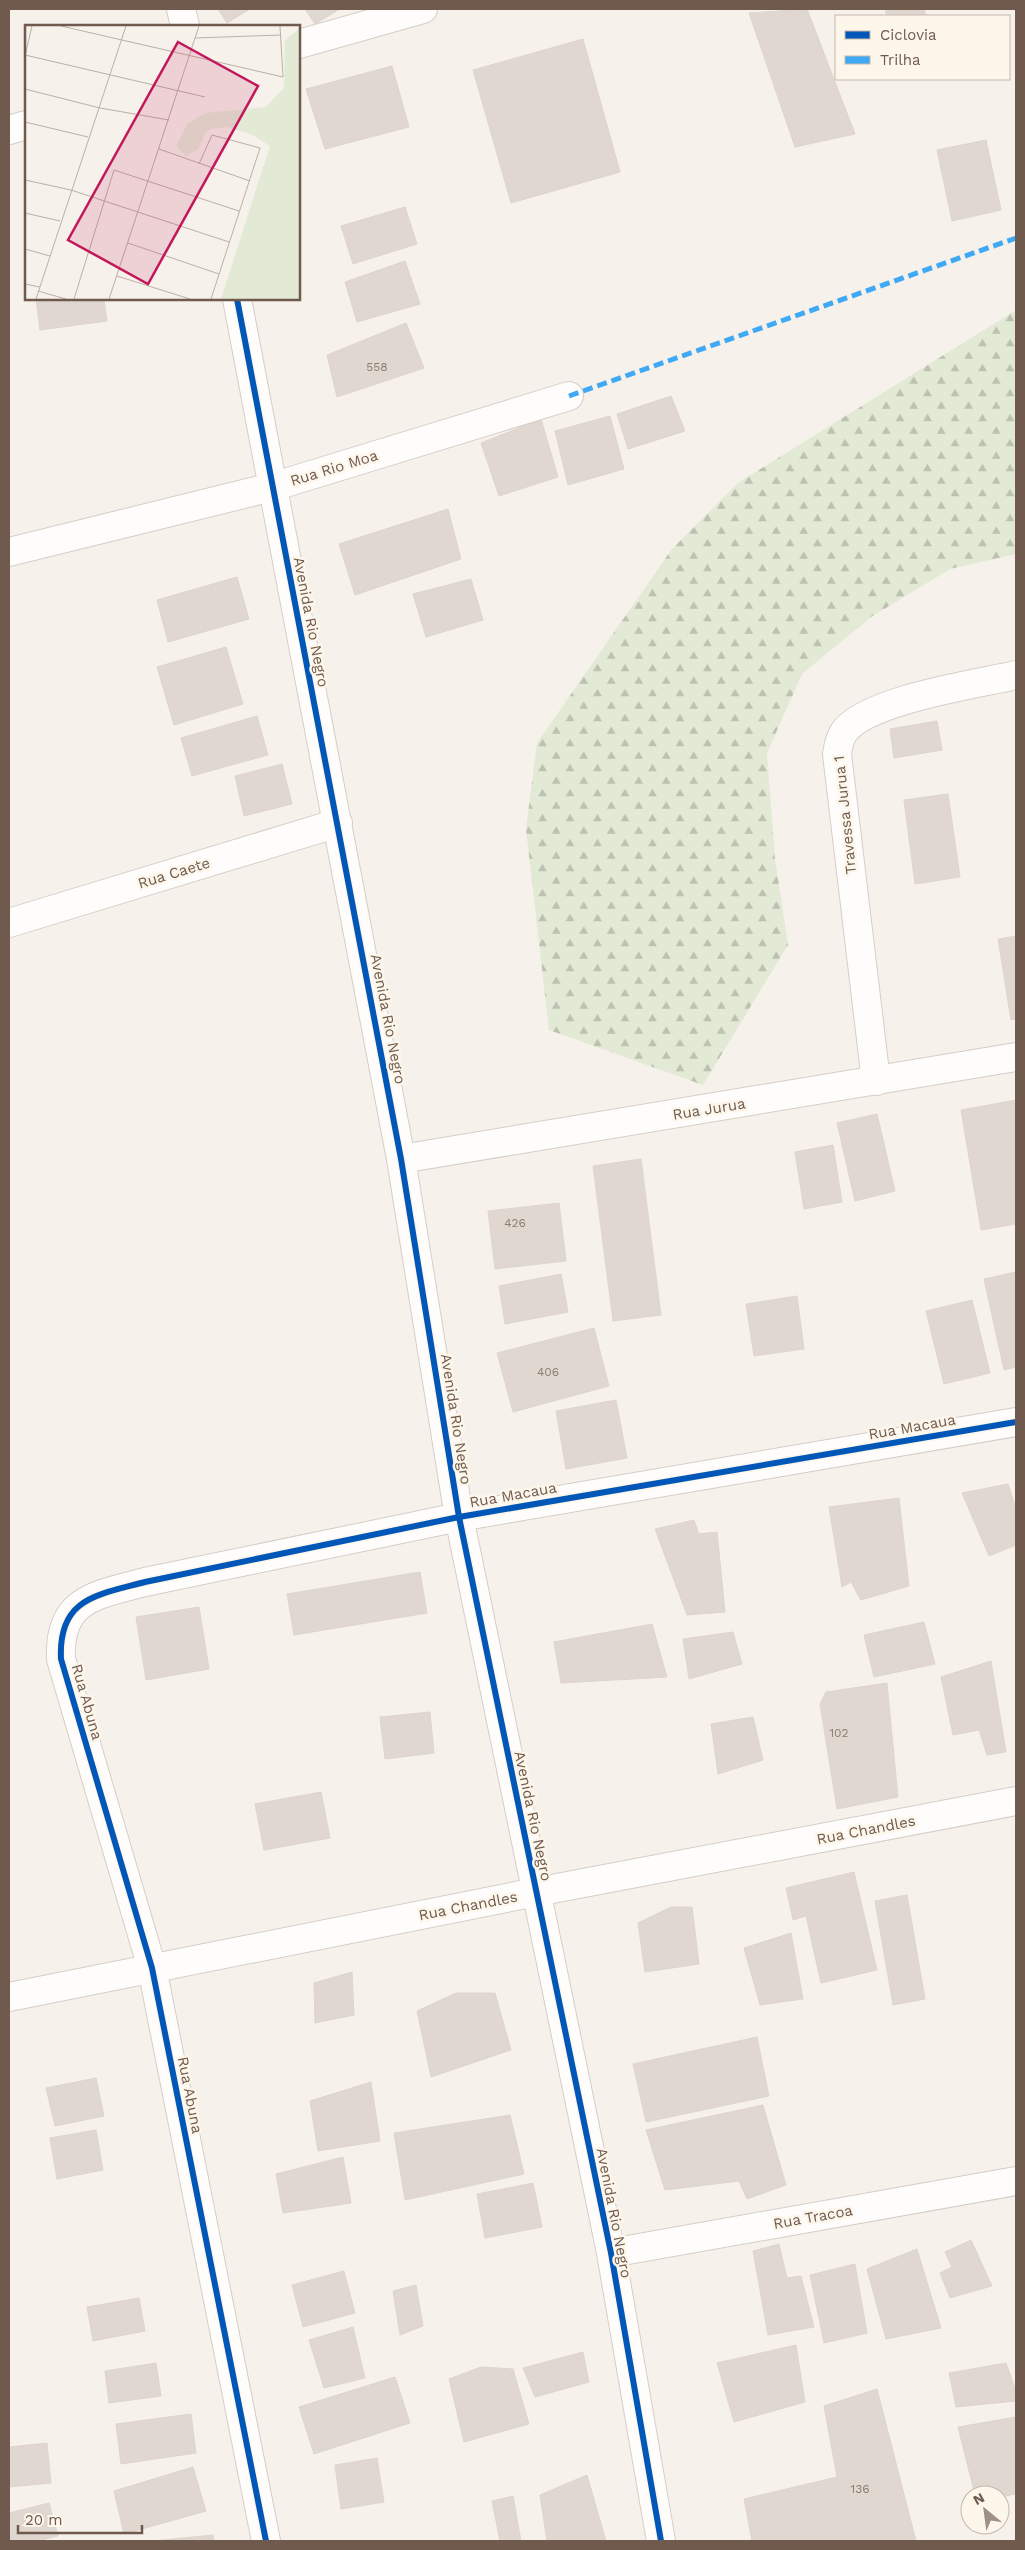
<svg xmlns="http://www.w3.org/2000/svg" width="1025" height="2550" viewBox="0 0 1025 2550" font-family="'Work Sans',sans-serif">
  <style>
    .forest { fill: url(#forest-firs) }
    .building { fill: #dfd7d0; stroke: #ded5cd }
    .lines { fill: none; stroke-linecap: round; stroke-linejoin: round }
    .minor-casing { stroke: #d5cec8; stroke-width: 30 }
    .minor { stroke: #fefdfc; stroke-width: 28 }
    .quiet { stroke: #3fa9f5; stroke-width: 5; stroke-dasharray: 10 5; stroke-linecap: butt }
    .cycleway-casing { stroke: #fdf6eb; stroke-width: 9 }
    .cycleway { stroke: #0057b8; stroke-width: 6 }
    .labels { text-anchor: middle; stroke-width: 5; stroke-linejoin: round; paint-order: stroke }
    .number-label { font-size: 12px; fill: #8e7c70 }
    .street-label { font-size: 15px; fill: #705a4d; stroke: #fdf6eb }
    .inset-road { fill: none; stroke: #bcb0a6; stroke-width: 1 }
    .view { fill: #c2185b; fill-opacity: 0.15; stroke: #c2185b; stroke-width: 2.5 }
    .inset-edge { fill: none; stroke: #705a4d; stroke-width: 2.5 }
  </style>
  <defs>
    <pattern id="forest-firs" width="22" height="20" patternUnits="userSpaceOnUse" patternTransform="scale(1.25)"><rect width="22" height="20" fill="#e2ead6"/><path d="M5 1l3.5 6h-7zM16 11l3.5 6h-7z" fill="#bcc1b0"/></pattern>
  </defs>
  <rect width="100%" height="100%" fill="#f6f1ea"/>
  <path class="forest" d="M1016 310V554L950 569 871 617 802 674 767 753 775 859 788 945 703 1085 549 1030 526 829 537 743 672 549 738 483Z"/>
  <path class="building" d="M218 9H250L227 23Z
    M305 9H340L315 24Z
    M807 9 855 134 795 147 749 13Z
    M885 9H924L926 16H887Z
    M583 39 620 172 511 203 473 70Z
    M392 66 409 127 325 149 306 89Z
    M986 140 1001 210 952 221 937 150Z
    M405 207 417 244 353 264 341 226Z
    M405 261 420 304 357 322 345 282Z
    M36 299H104L107 321 40 330Z
    M406 323 424 368 337 397 327 355Z
    M671 396 685 431 628 449 617 414Z
    M610 416 624 469 568 485 555 431Z
    M541 419 558 477 499 496 481 443Z
    M448 509 461 559 355 595 339 544Z
    M237 577 249 619 168 642 157 600Z
    M471 579 483 620 426 637 413 594Z
    M226 647 243 704 174 725 157 667Z
    M257 716 268 755 192 776 181 738Z
    M937 721 942 750 894 758 890 729Z
    M282 764 292 804 244 816 235 776Z
    M948 794 960 877 915 884 904 800Z
    M1016 936V1019L1011 1020 998 939Z
    M1016 1100V1224L981 1230 961 1110Z
    M877 1114 895 1191 855 1201 837 1123Z
    M833 1145 842 1202 804 1209 795 1152Z
    M641 1159 661 1315 613 1321 593 1166Z
    M559 1203 566 1261 495 1269 488 1211Z
    M1016 1272V1367L1004 1370 984 1279Z
    M561 1274 568 1312 505 1324 499 1286Z
    M797 1296 804 1349 754 1356 746 1304Z
    M972 1300 990 1373 944 1384 926 1311Z
    M594 1328 609 1386 513 1412 497 1353Z
    M616 1400 627 1458 566 1469 556 1411Z
    M1008 1484 1016 1509V1545L989 1556 962 1493Z
    M899 1498 909 1586 861 1600 851 1582 842 1587 829 1507Z
    M694 1520 699 1534 717 1532 725 1612 687 1615 655 1529Z
    M420 1572 427 1613 294 1635 287 1594Z
    M199 1607 209 1669 146 1680 136 1617Z
    M924 1622 935 1664 874 1677 864 1635Z
    M652 1624 667 1677 561 1683 554 1642Z
    M733 1632 742 1664 689 1679 683 1639Z
    M991 1661 1006 1752 987 1755 979 1730 953 1735 941 1677Z
    M887 1683 898 1797 837 1809 820 1704 826 1692Z
    M430 1712 434 1753 385 1759 380 1717Z
    M753 1717 763 1760 718 1774 711 1724Z
    M321 1792 330 1838 264 1850 255 1804Z
    M854 1872 877 1970 821 1983 806 1916 793 1920 786 1888Z
    M907 1895 925 1999 893 2005 875 1901Z
    M671 1907H692L699 1964 645 1972 638 1923Z
    M791 1933 803 1999 760 2005 744 1948Z
    M352 1972 354 2015 315 2023 314 1983Z
    M456 1993H495L511 2050 431 2077 417 2011Z
    M757 2037 769 2096 646 2122 633 2064Z
    M96 2078 104 2116 55 2126 46 2088Z
    M371 2082 380 2141 318 2151 310 2101Z
    M763 2105 786 2185 747 2199 739 2181 665 2190 646 2130Z
    M510 2115 524 2174 405 2200 394 2133Z
    M96 2130 103 2170 57 2179 50 2138Z
    M343 2157 351 2203 283 2213 276 2174Z
    M533 2183 542 2227 485 2238 477 2194Z
    M971 2240 992 2286 950 2298 940 2273 952 2267 945 2252Z
    M779 2244 787 2278 801 2276 814 2327 768 2335 753 2251Z
    M917 2249 941 2328 886 2339 867 2269Z
    M855 2264 867 2333 824 2343 810 2275Z
    M344 2271 355 2313 303 2327 292 2285Z
    M416 2285 423 2326 400 2335 393 2291Z
    M139 2298 145 2331 93 2341 87 2307Z
    M353 2327 365 2378 324 2388 309 2340Z
    M796 2345 805 2402 734 2422 717 2363Z
    M583 2352 589 2382 535 2397 523 2368Z
    M156 2363 161 2396 109 2403 105 2371Z
    M1006 2363 1016 2391V2401L956 2407 949 2373Z
    M481 2367 513 2369 529 2424 464 2442 449 2379Z
    M395 2377 410 2423 314 2454 299 2407Z
    M877 2389 916 2541H752L744 2499 837 2477 824 2406Z
    M191 2414 196 2453 121 2464 116 2424Z
    M1016 2417V2494L1000 2497V2495H975L958 2427Z
    M47 2443 51 2483 9 2487V2447Z
    M377 2458 384 2502 341 2509 335 2465Z
    M193 2467 206 2511 124 2534 114 2491Z
    M587 2475 606 2541H547L540 2495Z
    M513 2496 521 2541H500L492 2501Z
    M49 2503 58 2536 37 2541H9V2513Z
    M213 2535 214 2541H153Z"/>
  <g class="lines">
    <defs>
      <path id="minor" d="M181 9 185 26
        M299 44 423 9
        M9 130 26 125
        M237 299 401 1159 459 1517 611 2253 661 2541
        M9 552 272 487 569 396
        M9 923 338 823
        M876 1081 837 754C838 747 840 738 844 732 866 700 977 684 1016 675
        M401 1159 1016 1057
        M9 1997 536 1892 1016 1801
        M611 2253 1016 2181
        M266 2541 152 1968 61 1659C58 1598 97 1595 145 1582L459 1517 1016 1422"/>
    </defs>
    <use href="#minor" class="minor-casing"/>
    <use href="#minor" class="minor"/>
    <path class="quiet" d="M569 396 1016 238"/>
    <defs>
      <path id="cycleway" d="M237 299 401 1159 459 1517 611 2253 661 2541
        M266 2541 152 1968 61 1659C58 1598 97 1595 145 1582L459 1517 1016 1422"/>
    </defs>
    <use href="#cycleway" class="cycleway-casing"/>
    <use href="#cycleway" class="cycleway"/>
  </g>
  <g class="labels">
    <g class="number-label">
      <text x="377" y="371">558</text>
      <text x="515" y="1227">426</text>
      <text x="548" y="1376">406</text>
      <text x="839" y="1737">102</text>
      <text x="860" y="2493">136</text>
    </g>
    <g class="street-label">
      <text transform="translate(334 468) rotate(-17)" y="5">Rua Rio Moa</text>
      <text transform="translate(311 622) rotate(79)" y="5">Avenida Rio Negro</text>
      <text transform="translate(845 815) rotate(-96)" y="5">Travessa Jurua 1</text>
      <text transform="translate(174 873) rotate(-17)" y="5">Rua Caete</text>
      <text transform="translate(388 1019) rotate(79)" y="5">Avenida Rio Negro</text>
      <text transform="translate(709 1109) rotate(-9)" y="5">Rua Jurua</text>
      <text transform="translate(456 1419) rotate(81)" y="5">Avenida Rio Negro</text>
      <text transform="translate(912 1427) rotate(-10)" y="5">Rua Macaua</text>
      <text transform="translate(513 1495) rotate(-10)" y="5">Rua Macaua</text>
      <text transform="translate(87 1702) rotate(74)" y="5">Rua Abuna</text>
      <text transform="translate(533 1816) rotate(78)" y="5">Avenida Rio Negro</text>
      <text transform="translate(866 1830) rotate(-11)" y="5">Rua Chandles</text>
      <text transform="translate(468 1906) rotate(-11)" y="5">Rua Chandles</text>
      <text transform="translate(190 2095) rotate(79)" y="5">Rua Abuna</text>
      <text transform="translate(614 2213) rotate(79)" y="5">Avenida Rio Negro</text>
      <text transform="translate(813 2217) rotate(-10)" y="5">Rua Tracoa</text>
    </g>
  </g>
  <g transform="translate(25 25)">
    <rect width="275" height="275" fill="#f6f1ea"/>
    <path d="M275 3V274H196L245 121 228 110 202 102 186 104 180 108 173 124 161 131 151 121 163 98 181 88 241 82 259 63 260 15Z" fill="#e2ead6"/>
    <path class="inset-road" d="M36 1 258 52 255 1M170 13 256 10M0 30 180 72M0 31 7 1M0 64 75 83 144 95M0 97 63 112M134 124 225 156M174 139 187 110 235 123 186 274M0 155 46 165 204 217M0 188 35 196M103 218 194 249M0 224 25 231M92 251 165 274M0 259 15 262M13 266 41 274M11 274 101 1M49 274 89 145 214 186M84 274 174 1"/>
    <path class="view" d="M153 17 233 61 123 259 43 215Z"/>
    <rect width="275" height="275" class="inset-edge"/>
  </g>
  <rect width="1025" height="2550" fill="none" stroke="#705a4d" stroke-width="20"/>
  <rect x="835" y="15" width="175" height="65" fill="#fdf6eb" stroke="#c5b8ac"/>
  <rect x="845" y="31" width="25" height="8" fill="#0057b8" stroke="#c5b8ac"/>
  <text x="880" y="40" font-size="15" fill="#705a4d">Ciclovia</text>
  <rect x="845" y="56" width="25" height="8" fill="#3fa9f5" stroke="#c5b8ac"/>
  <text x="880" y="65" font-size="15" fill="#705a4d">Trilha</text>
  <g transform="translate(985 2510) rotate(331)"><circle r="24" fill="#fdf6eb" stroke="#c5b8ac"/>
  <path d="M0-4L9 19L0 12L-9 19Z" fill="#9f8f84"/>
  <text y="-8" font-size="14" font-weight="bold" text-anchor="middle" fill="#705a4d">N</text>
  </g>
  <path d="M18 2525v8h124v-8" fill="none" stroke="#705a4d" stroke-width="2.5"/>
  <text x="25" y="2525" font-size="15" fill="#705a4d" stroke="#fdf6eb" stroke-width="4" paint-order="stroke">20 m</text>
</svg>
